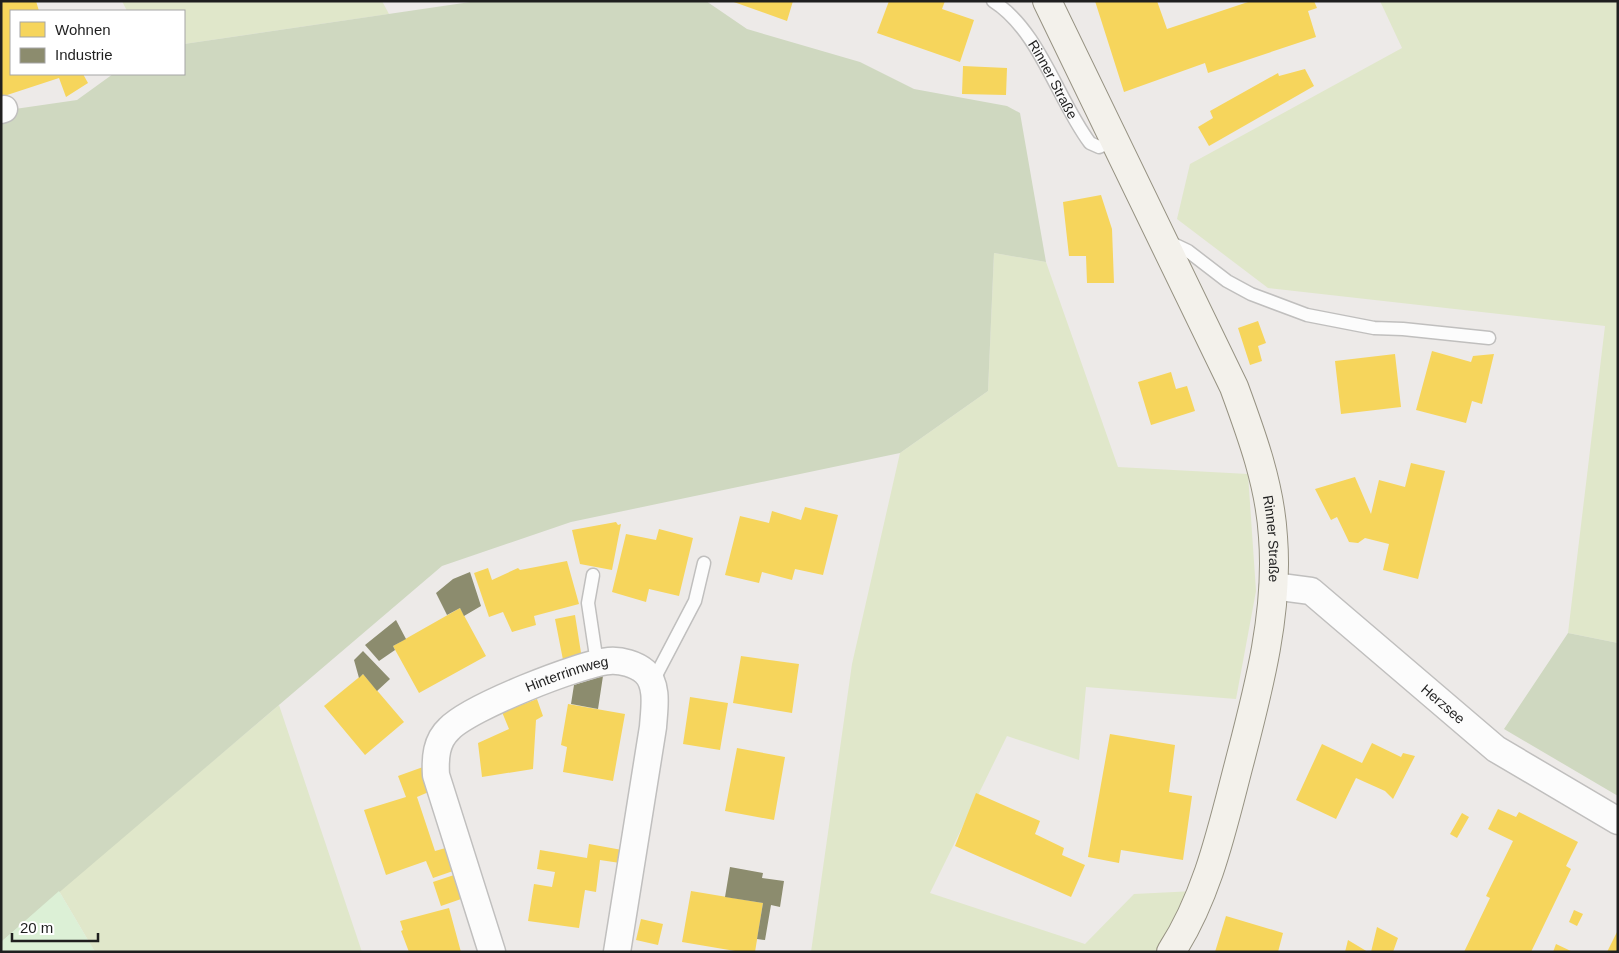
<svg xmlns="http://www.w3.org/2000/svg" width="1619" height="953" viewBox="0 0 1619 953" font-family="Arial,sans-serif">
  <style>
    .grass { fill: #e0e7ca }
    .forest { fill: #cfd8c0 }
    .park { fill: #dcf0d6 }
    .homes { fill: #f6d55c }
    .industry { fill: #8c8c6e }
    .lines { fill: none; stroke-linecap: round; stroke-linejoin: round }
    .service-casing { stroke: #c0bfbe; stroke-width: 15 }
    .minor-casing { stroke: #c0bfbe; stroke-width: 29 }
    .secondary-casing { stroke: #969282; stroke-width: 30 }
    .service { stroke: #fcfcfc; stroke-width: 12 }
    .minor { stroke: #fcfcfc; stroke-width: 26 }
    .secondary { stroke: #f3f1eb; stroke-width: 28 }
    .labels { text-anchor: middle; stroke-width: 5; stroke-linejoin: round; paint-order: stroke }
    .street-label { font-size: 14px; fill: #1f1f1f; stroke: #fff }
  </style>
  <rect width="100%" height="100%" fill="#edeae8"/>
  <path class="grass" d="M122 1H382L389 14 184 44V11H127Z
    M1380 1H1618V643L1568 633 1605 326 1268 288 1177 219 1190 164 1402 48Z
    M994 253 1046 262 1118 467 1248 474 1256 591 1236 699 1086 687 1079 760 1007 736 930 893 1085 944 1134 894 1215 890 1170 952H811L852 664 900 453 988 391Z
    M279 705 362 952H95L59 891Z"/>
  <path class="forest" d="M477 1H706L747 29 860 62 914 89 1007 106 1020 113 1046 262 994 253 988 391 900 453 571 522 442 566 1 942V111L77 100 113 74H184V44Z
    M1568 633 1618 643V796L1504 729Z"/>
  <path class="park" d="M59 891 95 952H1V942Z"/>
  <path class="homes" d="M1 1H36L39 11H11V74H83L88 83 66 97 59 78 1 97Z
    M731 1H793L787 21Z
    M889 1H945L942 9 974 20 960 62 877 33Z
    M1095 1H1157L1167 29 1251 1H1314L1317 8 1308 11 1316 37 1208 73 1205 63 1124 92Z
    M963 66 1007 68 1006 95 962 94Z
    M1305 69 1314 86 1209 146 1198 127 1213 118 1210 111 1278 73 1279 76Z
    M1101 195 1112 229 1114 283H1087L1086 256H1069L1063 202Z
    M1258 321 1266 343 1258 346 1262 361 1250 365 1238 328Z
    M1432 351 1471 362 1473 356 1494 354 1482 404 1472 401 1466 423 1416 410Z
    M1395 354 1401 407 1341 414 1335 361Z
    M1171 372 1176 389 1187 386 1195 411 1151 425 1138 382Z
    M1411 463 1445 471 1418 579 1383 570 1389 544 1365 538 1358 543 1349 542 1337 517 1331 520 1315 489 1355 477 1371 514 1379 480 1405 487Z
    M805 507 838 515 823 575 795 569 792 580 762 572 759 583 725 575 740 516 769 523 772 511 801 520Z
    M616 522 618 525 621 524 612 570 580 564 572 530Z
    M659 529 693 538 679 596 649 589 646 602 612 592 626 534 656 540Z
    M567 561 579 604 534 616 536 625 512 632 503 612 489 617 474 573 488 568 492 580 518 568 520 570Z
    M460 608 486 656 419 693 393 646Z
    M575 615 582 659 564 665 555 619Z
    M741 656 799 664 792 713 733 703Z
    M363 674 404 722 365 755 324 706Z
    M690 697 728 703 720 750 683 744Z
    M537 699 543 716 536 720 533 769 482 777 478 743 509 729 502 712Z
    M568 704 625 714 613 781 563 772 567 747 561 745Z
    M1110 734 1175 745 1169 792 1192 796 1183 860 1121 850 1119 863 1088 857Z
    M1372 743 1401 757 1403 753 1415 756 1393 799 1385 791 1356 778 1336 819 1296 800 1322 744 1362 763Z
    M737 748 785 757 774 820 725 811Z
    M423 767 431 791 417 797 435 851 449 847 456 870 433 878 426 861 386 875 364 810 406 797 398 776Z
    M976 793 1040 821 1035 834 1064 848 1062 855 1085 865 1071 897 955 846Z
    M1498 809 1516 817 1519 812 1578 842 1566 866 1571 869 1531 952H1464L1490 898 1486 896 1513 841 1488 829Z
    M1462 813 1469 817 1457 838 1450 834Z
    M589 844 622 850 620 863 600 860 596 892 585 890 579 928 528 921 534 884 552 887 555 872 537 869 540 850 587 858Z
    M457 874 464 898 441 906 433 882Z
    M691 891 763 903 755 952H741L682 942Z
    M449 908 461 952H409L401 931 403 930 400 921Z
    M1574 910 1583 914 1577 926 1569 922Z
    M1226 916 1283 933 1278 952H1215Z
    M641 919 663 924 658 945 636 940Z
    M1377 927 1398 938 1393 952H1371Z
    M1618 930V952H1607Z
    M1348 940 1368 952H1345Z
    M1556 944 1573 952H1553Z"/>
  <path class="industry" d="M470 572 481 606 464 616 460 608 447 615 436 593 453 579Z
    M396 620 406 639 393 646 395 650 379 661 365 645Z
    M363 651 390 679 377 691 363 674 359 678 354 660Z
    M603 676 598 709 571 704 574 685Z
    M730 867 763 873 762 878 784 881 780 907 771 905 765 940 757 939 763 903 725 897Z"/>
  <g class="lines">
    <defs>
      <g id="service">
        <path id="s1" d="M993 1C1040 31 1057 99 1090 143L1099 147 1114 141"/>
        <path d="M1167 241 1188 251 1227 281 1251 294 1307 315 1374 328 1403 329 1489 338"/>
        <path d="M593 575 588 603 597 663"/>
        <path d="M652 683 695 601 704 563"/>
      </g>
      <g id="minor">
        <path d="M1 110 4 109"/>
        <path id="s2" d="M1273 586 1311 591 1496 749 1618 821"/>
        <path id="s3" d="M492 952 436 775C435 758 436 741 449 729 470 707 579 664 609 661 621 660 636 664 645 672 659 685 654 710 653 727L617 952"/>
      </g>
      <g id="secondary">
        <path id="s4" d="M1047 1 1234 387C1252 436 1270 485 1273 537 1279 613 1258 691 1239 764 1222 829 1208 895 1171 952"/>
      </g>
    </defs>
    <use href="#service" class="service-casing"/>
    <use href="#minor" class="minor-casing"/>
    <use href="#secondary" class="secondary-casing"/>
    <use href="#service" class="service"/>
    <use href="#minor" class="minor"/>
    <use href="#secondary" class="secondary"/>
  </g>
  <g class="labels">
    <g class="street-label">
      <text dy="5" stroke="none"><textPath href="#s1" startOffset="100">Rinner Straße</textPath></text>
      <text dy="5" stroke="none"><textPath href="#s4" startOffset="586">Rinner Straße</textPath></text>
      <text dy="5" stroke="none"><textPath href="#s3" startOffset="366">Hinterrinnweg</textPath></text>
      <text dy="5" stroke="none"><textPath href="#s2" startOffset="212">Herzsee</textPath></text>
    </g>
  </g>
  <rect width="1619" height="953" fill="none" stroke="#1f1f1f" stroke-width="5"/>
  <rect x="10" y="10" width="175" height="65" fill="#ffffff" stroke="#a5a5a5"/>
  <rect x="20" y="22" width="25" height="15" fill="#f6d55c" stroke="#a5a5a5"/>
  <text x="55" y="35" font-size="15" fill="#1f1f1f">Wohnen</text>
  <rect x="20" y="48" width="25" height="15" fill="#8c8c6e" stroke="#a5a5a5"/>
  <text x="55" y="60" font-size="15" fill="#1f1f1f">Industrie</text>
  <path d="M12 933v8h86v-8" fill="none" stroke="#1f1f1f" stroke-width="2.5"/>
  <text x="20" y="933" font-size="15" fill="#1f1f1f" stroke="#ffffff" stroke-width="4" paint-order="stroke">20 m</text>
</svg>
